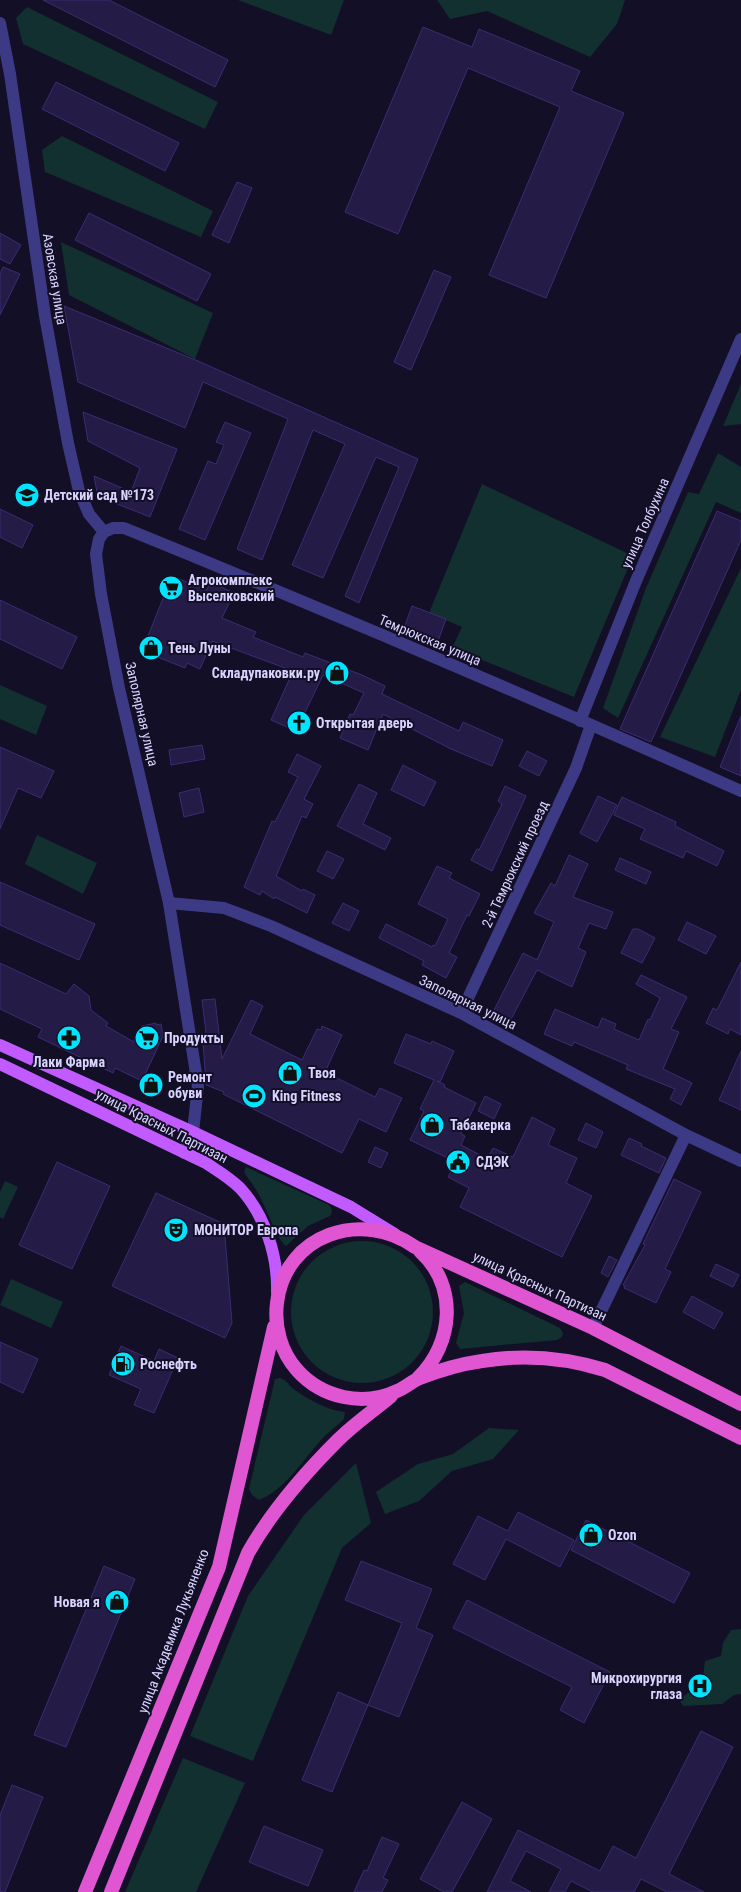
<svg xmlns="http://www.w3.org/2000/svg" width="741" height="1892" viewBox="0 0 741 1892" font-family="'Roboto Condensed',sans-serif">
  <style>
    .green { fill: #12302f }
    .building { fill: #241b47; stroke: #3b2d73 }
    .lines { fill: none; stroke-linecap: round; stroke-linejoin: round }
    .minor { stroke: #3d3a85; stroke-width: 12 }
    .tertiary { stroke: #3d3a85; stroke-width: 12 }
    .primary { stroke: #c25bff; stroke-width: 12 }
    .trunk { stroke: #e055d1; stroke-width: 14 }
    .labels { text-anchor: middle; stroke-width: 4; stroke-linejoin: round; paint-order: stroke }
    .street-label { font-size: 14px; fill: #d9d4ff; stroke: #130f26 }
    .poi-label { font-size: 14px; font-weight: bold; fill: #d9d4ff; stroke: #130f26; text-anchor: start }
  </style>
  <rect width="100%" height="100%" fill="#130f26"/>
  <path class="green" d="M238 0H344L331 35Z
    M437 0H625L617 24 590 57 487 11 450 19Z
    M27 7 218 102 205 129 23 44 16 18Z
    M62 136 213 211 201 237 45 172 42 150Z
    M61 242 213 313 195 359 69 295Z
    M741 384V424L723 426Z
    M718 453 741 467V513L716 502 618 718 603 708 646 588 688 492 699 494Z
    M482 484 633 556 574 697 452 648 462 627 429 613Z
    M741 568V690L715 757 660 737Z
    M0 685 47 706 36 735 0 719Z
    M37 835 97 863 83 894 25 864Z
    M246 1167 327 1204 331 1207 332 1212 330 1216 308 1226 286 1246C277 1240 266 1207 259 1195 255 1187 249 1180 244 1172Z
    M5 1181 18 1187 3 1219 0 1217V1192Z
    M291 1312a71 71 0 1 1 142 0a71 71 0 1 1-142 0Z
    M11 1279 63 1302 51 1328 0 1305Z
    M465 1282 560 1328 563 1333 562 1337 557 1340 460 1349 456 1343 464 1313 459 1286Z
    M280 1378C287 1380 289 1386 295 1390 309 1400 327 1410 345 1412L344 1419C337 1426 328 1432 321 1440 302 1461 286 1489 259 1500L252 1495 249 1489 275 1379Z
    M489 1428 519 1430 493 1459 452 1471 419 1501 385 1514 376 1492 418 1464 453 1454Z
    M356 1463 371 1523 342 1548 253 1761 190 1736 248 1596 304 1515Z
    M741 1629V1694L734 1695 722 1704 683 1706 679 1699 702 1684 705 1661 721 1656 723 1643 731 1630Z
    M183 1758 245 1783 196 1892H125Z"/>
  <path class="building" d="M43 0H109L228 60 215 87Z
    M423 27 472 47 479 29 580 71 571 91 624 113 546 298 489 275 560 107 468 68 398 234 345 212Z
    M56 82 179 143 165 171 42 109Z
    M237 182 252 188 229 243 212 235Z
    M89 213 211 274 197 301 75 240Z
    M0 233 21 245 10 264 0 259Z
    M3 267 20 274 0 315V274Z
    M434 270 451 277 411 370 394 362Z
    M64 306 198 361 418 459 359 603 345 596 399 467 376 457 323 578 292 565 345 444 313 430 262 560 237 549 288 419 203 382 185 428 78 382Z
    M83 412 177 449 150 517 112 502 97 492 94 476 131 492 140 468 88 441Z
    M225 422 251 433 205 540 179 529 208 461 216 464 224 445 216 442Z
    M0 509 33 525 22 548 0 537Z
    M717 511 741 521V540L651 742 620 729Z
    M172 576 207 590 210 582 234 593 222 618 256 632 253 637 303 657 305 653 362 675 385 686 382 694 459 731 463 722 503 740 492 766 451 749 383 714 368 750 340 738 350 714 353 715 364 693 323 675 296 731 271 720 293 671 212 641 200 669 187 663 185 668 142 651Z
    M0 600 77 637 62 669 0 639Z
    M412 606 446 619 438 641 404 628Z
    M741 716V776L720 767Z
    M202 745 205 759 171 765 169 750Z
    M0 747 54 771 41 798 18 788 0 829Z
    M527 751 547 761 539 776 519 766Z
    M297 754 321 766 304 799 313 804 306 818 302 816 276 876 302 891 303 889 315 895 307 913 275 897 274 899 262 891 260 895 244 887 272 821 275 822 298 777 288 772Z
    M403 765 436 782 424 806 391 790Z
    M359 784 377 793 363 824 391 838 385 850 337 826Z
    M505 786 526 796 492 871 471 860 477 849 479 850 502 804 498 801Z
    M199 788 204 812 184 817 179 793Z
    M598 796 617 805 597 842 580 833Z
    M622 797 676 822 675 826 724 851 717 866 686 851 683 858 640 839 645 829 614 815Z
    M327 851 344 859 333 879 317 871Z
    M569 855 588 864 573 897 613 912 606 929 589 923 578 948 586 952 572 987 537 970 509 1023 492 1014 523 953 537 960 554 922 534 913 551 883 555 886Z
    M620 858 651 872 646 884 615 870Z
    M437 866 452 873 449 878 480 894 469 916 467 915 449 953 457 957 446 978 422 965 424 961 379 938 386 924 432 947 433 945 435 946 448 919 418 904Z
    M0 882 95 924 79 960 0 925Z
    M343 903 359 911 349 931 332 923Z
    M687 922 716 936 706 954 678 940Z
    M633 929H638L655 938 642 963 621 953Z
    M741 962V1035L730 1029 728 1034 706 1023 713 1008 717 1010Z
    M0 963 66 994 74 984 89 996 91 1010 108 1023 106 1026 134 1042 142 1026 156 1023V1025L161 1024 163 1036 142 1081 115 1068 113 1073 38 1037 42 1029 0 1009Z
    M641 975 687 997 671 1029 679 1032 663 1069 692 1083 681 1105 670 1099 675 1089 626 1069 628 1065 574 1042 572 1046 544 1034 555 1009 598 1028 602 1018 616 1024 614 1029 639 1040 648 1019 650 1020 660 998 636 984Z
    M215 999 222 1059 251 1000 263 1006 250 1034 302 1060 317 1029 321 1030 322 1026 342 1035 325 1072 375 1097 380 1088 402 1098 386 1132 359 1119 342 1153 223 1094 224 1092 206 1085 203 1041H207L202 1000Z
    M406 1034 431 1044 432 1041 454 1051 440 1082 437 1081 445 1085 444 1087 476 1103 461 1134 465 1136 461 1145 484 1157 485 1156 488 1158 493 1148 513 1157 532 1117 555 1129 548 1145 577 1158 566 1183 592 1196 562 1257 460 1207 469 1188 448 1177 456 1162 410 1140 424 1111 420 1109 434 1080 394 1063Z
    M741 1051V1110L719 1100Z
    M485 1096 501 1104 494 1119 478 1111Z
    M586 1123 603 1132 596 1148 578 1140Z
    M629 1138 642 1144 641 1146 666 1158 659 1173 621 1155Z
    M375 1147 388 1153 381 1168 368 1162Z
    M57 1162 110 1186 72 1269 19 1245Z
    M674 1179 701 1192 665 1269 671 1272 656 1303 624 1288 625 1286 623 1285 645 1245 643 1244Z
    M156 1193 224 1224 232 1323 225 1338 112 1286Z
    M609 1256 617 1260 608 1277 601 1273Z
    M716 1264 739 1275 733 1287 710 1276Z
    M692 1296 723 1313 714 1329 683 1312Z
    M0 1342 38 1359 23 1393 0 1382Z
    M121 1346 154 1361 159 1349 178 1358 154 1413 134 1405 141 1389 109 1375Z
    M518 1512 574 1540 560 1567 506 1539 485 1580 453 1564 478 1516 508 1531Z
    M586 1520 690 1573 674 1603 571 1550Z
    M361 1561 432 1589 416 1628 433 1635 399 1717 368 1705 402 1623 345 1600Z
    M104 1566 135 1579 66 1747 34 1735Z
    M467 1600 610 1672 584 1723 560 1710 572 1687 453 1628Z
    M338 1692 368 1705 332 1792 302 1780Z
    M701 1731 733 1747 669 1874 704 1892H667L641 1879 634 1892H593L571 1881 565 1892H549L561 1869 526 1851 510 1881 531 1892H487L518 1830 600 1871 613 1846 636 1858Z
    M12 1785 43 1797 5 1892H0V1815Z
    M462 1802 492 1819 452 1892H444L420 1879Z
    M264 1826 323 1850 308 1886 249 1862Z
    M382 1837 399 1844 383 1878 388 1880 382 1892H354L364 1870 367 1871Z"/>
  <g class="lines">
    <path class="minor" d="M0 23 10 74 45 316 68 443 79 491 89 514 104 532
      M169 903 224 908 271 926 461 1013 686 1135 741 1161
      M461 1013 576 768 591 725
      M593 1328 686 1135"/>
    <path class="tertiary" d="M580 721 636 581 741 339
      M184 1153 193 1132 198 1086 169 903 119 688 101 594 96 554 99 539 104 532 113 528H124C331 612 537 700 741 791"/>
    <path class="primary" d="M0 1045 193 1132 351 1207 395 1234
      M0 1064 206 1163C218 1171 230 1178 240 1188 265 1215 278 1256 277 1292"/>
    <path class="trunk" d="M418 1378C454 1343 458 1286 420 1251
      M741 1404 593 1328 415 1247C362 1209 285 1234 277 1303 274 1327 281 1352 297 1370 322 1398 363 1407 397 1391 405 1388 412 1381 420 1378 440 1370 461 1364 482 1361 524 1354 563 1357 605 1370L741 1438
      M85 1892 219 1567 274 1327
      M111 1892 248 1553C271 1512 304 1474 338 1440 354 1424 373 1411 391 1396"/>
  </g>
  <defs>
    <symbol id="school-disc" viewBox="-11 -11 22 22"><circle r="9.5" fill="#00e5ff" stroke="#130f26"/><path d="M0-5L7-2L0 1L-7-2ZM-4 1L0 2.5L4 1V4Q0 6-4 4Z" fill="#111"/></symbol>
    <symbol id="supermarket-disc" viewBox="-11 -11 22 22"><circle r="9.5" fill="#00e5ff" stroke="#130f26"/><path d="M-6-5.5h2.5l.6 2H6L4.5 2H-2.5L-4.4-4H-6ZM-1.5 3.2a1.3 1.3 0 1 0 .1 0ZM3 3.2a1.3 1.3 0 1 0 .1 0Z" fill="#111"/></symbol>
    <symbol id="shop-disc" viewBox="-11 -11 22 22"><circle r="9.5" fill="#00e5ff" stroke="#130f26"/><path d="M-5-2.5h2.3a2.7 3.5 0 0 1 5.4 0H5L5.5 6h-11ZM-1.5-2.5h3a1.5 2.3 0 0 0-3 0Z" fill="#111"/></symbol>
    <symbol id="church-disc" viewBox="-11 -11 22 22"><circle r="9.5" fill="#00e5ff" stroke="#130f26"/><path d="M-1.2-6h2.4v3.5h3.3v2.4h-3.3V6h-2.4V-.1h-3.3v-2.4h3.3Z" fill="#111"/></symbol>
    <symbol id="pharmacy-disc" viewBox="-11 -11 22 22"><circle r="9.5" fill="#00e5ff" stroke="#130f26"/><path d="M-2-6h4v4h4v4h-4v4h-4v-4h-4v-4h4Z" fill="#111"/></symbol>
    <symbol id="stadium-disc" viewBox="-11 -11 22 22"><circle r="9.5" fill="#00e5ff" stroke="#130f26"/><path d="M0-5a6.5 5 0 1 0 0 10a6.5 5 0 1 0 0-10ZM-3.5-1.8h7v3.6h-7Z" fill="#111"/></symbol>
    <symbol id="civic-disc" viewBox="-11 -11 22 22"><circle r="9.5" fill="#00e5ff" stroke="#130f26"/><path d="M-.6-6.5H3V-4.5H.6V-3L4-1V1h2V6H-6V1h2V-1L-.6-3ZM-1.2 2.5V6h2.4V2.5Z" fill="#111"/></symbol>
    <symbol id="theatre-disc" viewBox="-11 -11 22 22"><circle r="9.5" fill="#00e5ff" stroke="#130f26"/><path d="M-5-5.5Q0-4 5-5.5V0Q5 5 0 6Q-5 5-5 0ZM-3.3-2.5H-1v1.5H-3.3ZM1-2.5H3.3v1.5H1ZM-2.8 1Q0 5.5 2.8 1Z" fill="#111"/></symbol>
    <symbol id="fuel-disc" viewBox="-11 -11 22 22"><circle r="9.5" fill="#00e5ff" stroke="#130f26"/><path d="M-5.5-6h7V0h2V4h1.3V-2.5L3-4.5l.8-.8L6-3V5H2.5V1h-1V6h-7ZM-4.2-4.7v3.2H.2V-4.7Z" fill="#111"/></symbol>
    <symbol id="hospital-disc" viewBox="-11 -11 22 22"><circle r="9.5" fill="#00e5ff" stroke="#130f26"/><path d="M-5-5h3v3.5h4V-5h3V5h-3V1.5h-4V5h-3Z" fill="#111"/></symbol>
  </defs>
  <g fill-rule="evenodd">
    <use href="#school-disc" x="13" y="481" width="28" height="28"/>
    <use href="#supermarket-disc" x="157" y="574" width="28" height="28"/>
    <use href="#shop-disc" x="137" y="634" width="28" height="28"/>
    <use href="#shop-disc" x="323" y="659" width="28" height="28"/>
    <use href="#church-disc" x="285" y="709" width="28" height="28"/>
    <use href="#pharmacy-disc" x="55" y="1024" width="28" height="28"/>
    <use href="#supermarket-disc" x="133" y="1024" width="28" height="28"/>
    <use href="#shop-disc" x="276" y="1059" width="28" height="28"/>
    <use href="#shop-disc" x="137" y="1071" width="28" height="28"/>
    <use href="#stadium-disc" x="240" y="1082" width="28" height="28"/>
    <use href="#shop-disc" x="418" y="1111" width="28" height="28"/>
    <use href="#civic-disc" x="444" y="1148" width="28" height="28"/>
    <use href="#theatre-disc" x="162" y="1216" width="28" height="28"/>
    <use href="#fuel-disc" x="109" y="1350" width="28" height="28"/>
    <use href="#shop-disc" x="577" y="1521" width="28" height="28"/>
    <use href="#shop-disc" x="103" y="1588" width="28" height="28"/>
    <use href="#hospital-disc" x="686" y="1672" width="28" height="28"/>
  </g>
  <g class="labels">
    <g class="street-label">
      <text transform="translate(55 279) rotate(81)" y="5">Азовская улица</text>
      <text transform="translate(645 523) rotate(-66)" y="5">улица Толбухина</text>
      <text transform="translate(430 640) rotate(23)" y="5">Темрюкская улица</text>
      <text transform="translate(142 714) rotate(77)" y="5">Заполярная улица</text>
      <text transform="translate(515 864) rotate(-65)" y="5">2-й Темрюкский проезд</text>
      <text transform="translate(468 1002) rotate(26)" y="5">Заполярная улица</text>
      <text transform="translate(162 1126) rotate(27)" y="5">улица Красных Партизан</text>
      <text transform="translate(540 1286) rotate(25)" y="5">улица Красных Партизан</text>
      <text transform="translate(173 1631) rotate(-69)" y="5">улица Академика Лукьяненко</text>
    </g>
    <g class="poi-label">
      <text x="44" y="500">Детский cад №173</text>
      <text x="188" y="585">Агрокомплекс<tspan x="188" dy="16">Выселковский</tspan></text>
      <text x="168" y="653">Тень Луны</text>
      <text x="320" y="678" text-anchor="end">Складупаковки.ру</text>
      <text x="316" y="728">Открытая дверь</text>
      <text x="164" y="1043">Продукты</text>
      <text x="69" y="1067" text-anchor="middle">Лаки Фарма</text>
      <text x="308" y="1078">Твоя</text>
      <text x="168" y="1082">Ремонт<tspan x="168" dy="16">обуви</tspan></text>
      <text x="272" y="1101">King Fitness</text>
      <text x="450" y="1130">Табакерка</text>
      <text x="476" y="1167">СДЭК</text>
      <text x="194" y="1235">МОНИТОР Европа</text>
      <text x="140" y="1369">Роснефть</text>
      <text x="608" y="1540">Ozon</text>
      <text x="100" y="1607" text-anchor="end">Новая я</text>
      <text x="682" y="1683" text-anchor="end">Микрохирургия<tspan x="682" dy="16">глаза</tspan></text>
    </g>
  </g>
</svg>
